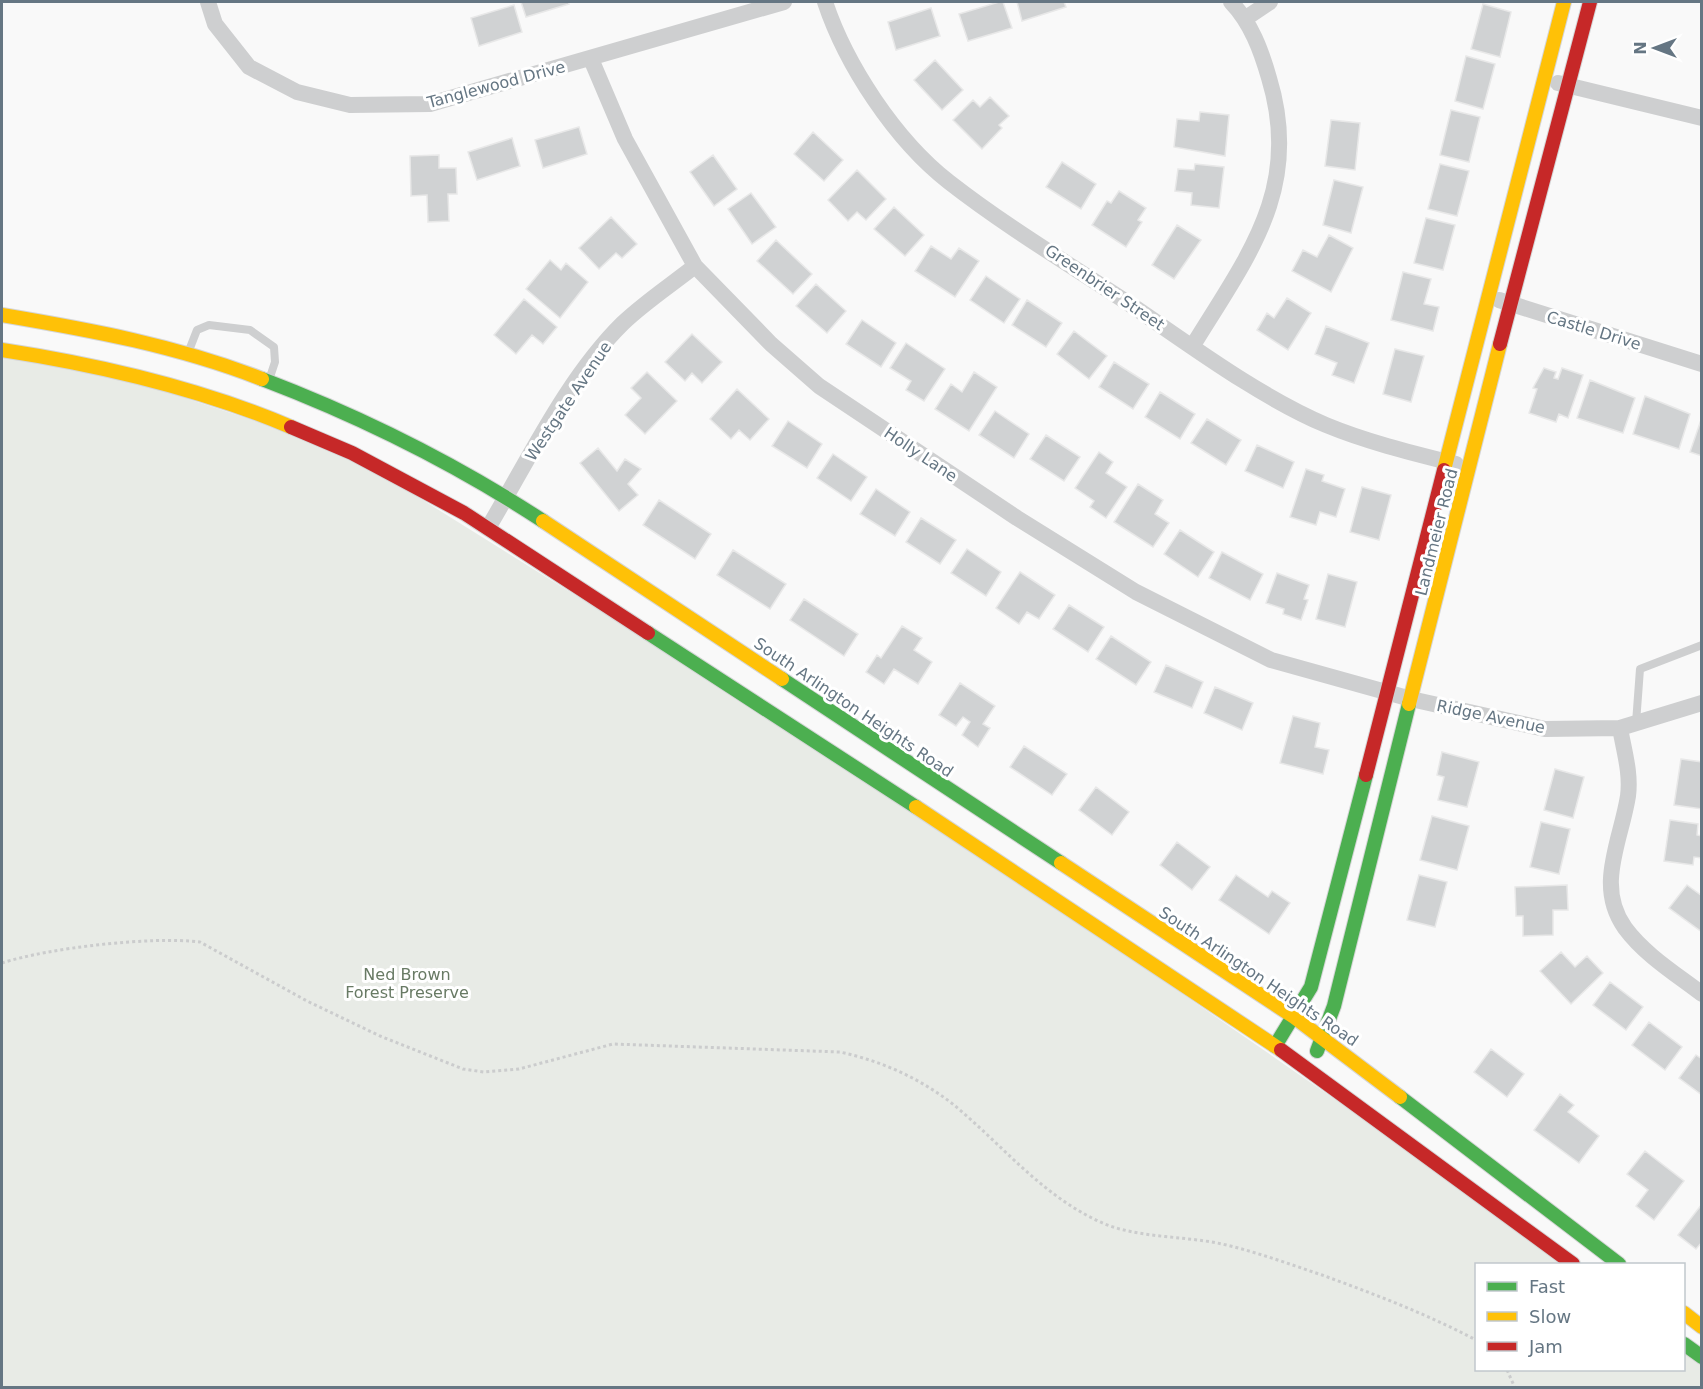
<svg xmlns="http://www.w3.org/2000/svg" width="1703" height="1389" viewBox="0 0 1703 1389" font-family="'DejaVu Sans',sans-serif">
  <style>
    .green { fill: #e8ebe6 }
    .building { fill: #d0d2d3; stroke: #e8e8e8; stroke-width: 1.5 }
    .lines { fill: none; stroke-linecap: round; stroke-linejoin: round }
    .fast-casing { stroke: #d5d6d7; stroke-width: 16 }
    .slow-casing { stroke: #d5d6d7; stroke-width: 16 }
    .jam-casing { stroke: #d5d6d7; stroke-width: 16 }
    .path { stroke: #cbcccd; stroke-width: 3; stroke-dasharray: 3 3; stroke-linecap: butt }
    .lane { stroke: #cecfd0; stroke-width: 8 }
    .street { stroke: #cecfd0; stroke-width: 16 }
    .fast { stroke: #4caf50; stroke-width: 14 }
    .slow { stroke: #ffc107; stroke-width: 14 }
    .jam { stroke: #c62828; stroke-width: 14 }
    .labels { text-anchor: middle; stroke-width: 6; stroke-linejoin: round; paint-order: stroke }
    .street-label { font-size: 16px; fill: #657683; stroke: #fff }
    .park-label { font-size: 16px; fill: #687a64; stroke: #fff }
  </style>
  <rect width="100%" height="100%" fill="#f9f9f9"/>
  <path class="green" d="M2 350 72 361 341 449 892 793 1573 1264H1476V1370H1684V1344L1701 1358V1387H2Z"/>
  <path class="building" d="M521 2H568L569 4 526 17Z
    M999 2H1003L1012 28 968 41 959 14Z
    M1017 2H1064L1066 7 1022 21Z
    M1483 4 1511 12 1500 57 1471 49Z
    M514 5 522 32 479 46 471 18Z
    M931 8 940 36 896 50 888 22Z
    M1466 56 1495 64 1483 109 1455 101Z
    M935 60 963 90 942 110 914 80Z
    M990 97 1009 116 999 125 1002 128 982 149 953 120 973 100 980 107Z
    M1451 110 1480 117 1469 162 1440 155Z
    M1200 112 1229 115 1225 156 1174 147 1177 119 1199 121Z
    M1331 120 1360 123 1355 170 1325 166Z
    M579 127 587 154 543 168 535 140Z
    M813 132 843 160 824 181 794 154Z
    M512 138 520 166 477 180 468 152Z
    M439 155V168H456L457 194H448L449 221 428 222 427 195 411 196 410 156Z
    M713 155 737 189 714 206 690 172Z
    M1062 162 1096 184 1081 209 1046 187Z
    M1195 164 1224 167 1219 208 1191 205 1192 193 1175 191 1178 169 1194 170Z
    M1440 164 1469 171 1457 216 1428 209Z
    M857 170 886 199 866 220 857 212 848 221 828 200Z
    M1334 180 1363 187 1351 233 1323 225Z
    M1119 191 1146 208 1138 220 1142 222 1126 247 1092 225 1107 201 1111 203Z
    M751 193 776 227 752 244 728 209Z
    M894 207 924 235 905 256 874 229Z
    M611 217 637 244 622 258 616 253 599 269 579 248Z
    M1426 218 1455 225 1443 270 1414 263Z
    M1177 225 1201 240 1174 279 1152 265Z
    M1329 235 1353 248 1331 292 1292 271 1303 250 1317 257Z
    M776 240 812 274 793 294 757 261Z
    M931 246 951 259 959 248 979 261 955 297 915 271Z
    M550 260 561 270 566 263 588 282 560 318 526 289Z
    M1403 272 1431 279 1424 304 1439 307 1433 331 1391 320Z
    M986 276 1020 299 1004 323 970 300Z
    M816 284 846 311 827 333 796 306Z
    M1287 298 1311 313 1288 350 1257 330 1267 313 1274 318Z
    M524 299 557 327 543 344 532 335 516 354 494 335Z
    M1027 300 1062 323 1046 347 1012 325Z
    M862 320 896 343 881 367 846 344Z
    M1326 326 1369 343 1354 383 1332 375 1337 363 1315 354Z
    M1074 331 1107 356 1089 379 1057 354Z
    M692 334 722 362 702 383 692 373 685 381 665 362Z
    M906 343 945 369 924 401 906 390 911 381 890 368Z
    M1395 349 1424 356 1411 402 1383 394Z
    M1114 362 1149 384 1133 409 1099 387Z
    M1544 368 1556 372 1554 378 1558 379 1562 368 1583 375 1568 418 1559 414 1556 422 1529 413 1537 389 1533 388Z
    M647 372 677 401 645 434 625 415 641 398 631 388Z
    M974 372 997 387 969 431 935 409 951 384 962 392Z
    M1590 380 1635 398 1623 433 1577 418Z
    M737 389 769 419 750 440 739 430 731 439 710 419Z
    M1160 392 1195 414 1180 439 1145 417Z
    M1645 396 1690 414 1679 449 1633 434Z
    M995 411 1029 434 1014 458 979 435Z
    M1702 417V456L1690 452Z
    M1207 419 1241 440 1226 465 1191 443Z
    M788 421 822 444 807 468 772 446Z
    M1046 435 1080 457 1064 481 1030 459Z
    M1257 445 1294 462 1283 488 1245 471Z
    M598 448 617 471 625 459 641 469 628 484 638 495 619 511 580 463Z
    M1099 452 1113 462 1106 473 1127 487 1106 518 1090 507 1094 501 1075 488Z
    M833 454 867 477 851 501 817 478Z
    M1306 469 1324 475 1322 481 1345 489 1336 517 1320 512 1316 525 1290 517Z
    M1138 484 1163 500 1155 514 1169 523 1153 547 1114 522Z
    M1362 487 1391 495 1379 540 1350 532Z
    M876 489 910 512 895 536 860 514Z
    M659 500 711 534 695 559 643 525Z
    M921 518 956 540 940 564 906 542Z
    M1180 530 1214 552 1198 577 1164 554Z
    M967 549 1001 572 986 596 951 573Z
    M733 550 786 584 770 609 717 575Z
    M1222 552 1263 574 1250 600 1209 578Z
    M1020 572 1055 595 1039 619 1027 612 1019 624 996 608Z
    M1277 573 1309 585 1304 599 1308 600 1301 620 1283 614 1284 609 1266 603Z
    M1328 574 1357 582 1345 627 1316 619Z
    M804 599 858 634 844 656 790 620Z
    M1069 605 1104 627 1088 652 1053 629Z
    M902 626 922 638 914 650 932 662 918 684 894 669 884 684 866 672 877 655 881 658Z
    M1111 636 1151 662 1136 685 1096 659Z
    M1166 665 1203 682 1192 708 1154 692Z
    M960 683 995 706 983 724 990 728 978 747 962 735 970 722 963 717 956 726 939 715Z
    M1215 687 1253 703 1242 730 1204 713Z
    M1293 716 1320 723 1315 747 1329 750 1323 774 1280 763Z
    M1024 746 1067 774 1052 795 1010 767Z
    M1442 752 1479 762 1467 807 1438 800 1444 777 1437 775Z
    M1681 759 1702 762V809L1674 805Z
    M1555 769 1584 777 1573 818 1544 810Z
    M1096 787 1129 812 1112 835 1079 810Z
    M1432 816 1469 826 1457 870 1420 860Z
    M1670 820 1698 824 1697 835 1702 836V858L1694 857 1693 865 1664 861Z
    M1541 822 1570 829 1559 874 1530 867Z
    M1177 842 1210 867 1192 890 1160 865Z
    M1236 875 1268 897 1272 891 1290 903 1269 934 1219 900Z
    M1419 875 1447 882 1435 927 1407 920Z
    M1567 885 1568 910H1553V935L1523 936V916H1516L1515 887Z
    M1687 885 1702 896V932L1669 908Z
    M1561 952 1575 967 1587 956 1603 973 1571 1004 1540 971Z
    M1610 982 1643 1007 1626 1030 1593 1005Z
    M1649 1022 1682 1047 1665 1070 1632 1045Z
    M1491 1049 1524 1074 1507 1097 1474 1072Z
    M1696 1055 1702 1059V1095L1679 1078Z
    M1560 1094 1574 1105 1568 1112 1599 1136 1579 1163 1534 1130Z
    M1645 1151 1684 1181 1654 1220 1636 1206 1648 1190 1627 1174Z
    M1702 1204V1242L1696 1249 1678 1235Z"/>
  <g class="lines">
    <defs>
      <path id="fast" d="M262 379C359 416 456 464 543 521
        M648 633 916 807
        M782 679 1061 863
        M1275 1046 1311 987 1366 775
        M1317 1051 1334 1006 1409 704
        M1400 1097 1619 1264
        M1684 1344 1702 1357"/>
      <path id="slow" d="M2 315C91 330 178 346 262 379
        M2 350C100 365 199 388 291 427
        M1444 470 1564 2
        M543 521 782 679
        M1409 704 1500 344
        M916 807 1281 1050
        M1061 863 1294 1017 1400 1097
        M1684 1313 1702 1327"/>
      <path id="jam" d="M1500 344 1590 2
        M291 427 352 453 464 513 648 633
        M1366 775 1444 470
        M1281 1050 1573 1264"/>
    </defs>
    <use href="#fast" class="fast-casing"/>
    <use href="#slow" class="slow-casing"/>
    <use href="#jam" class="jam-casing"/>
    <path class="path" d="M2 963C48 948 151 936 200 942L307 1001 380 1036 463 1069 484 1072 519 1069 613 1044 840 1052C881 1061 920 1078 954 1105 1000 1143 1039 1192 1094 1219 1132 1239 1181 1235 1222 1244 1257 1252 1289 1264 1322 1275 1374 1294 1427 1314 1476 1340
      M1507 1370 1515 1388"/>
    <path class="lane" d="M188 353 197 330 209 325 250 330 274 347 275 362 269 380
      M1636 723 1640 669 1702 645"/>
    <path class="street" d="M208 2 215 24 249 67 297 92 350 105 430 104 784 2
      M825 2C846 65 895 140 949 182 1008 228 1074 267 1137 309 1194 348 1262 398 1326 425 1367 442 1412 453 1456 464
      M1246 18 1270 2
      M591 59 625 139 695 266 771 344 819 386 1017 518 1136 592 1271 660 1411 699 1545 729 1620 728 1702 703
      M1558 83 1702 118
      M1499 300 1702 364
      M1192 347C1247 257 1303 189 1269 78 1261 50 1251 23 1231 2
      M488 528C528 461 567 378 623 323 645 302 671 285 695 266
      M1620 728C1624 751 1631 773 1628 796 1621 841 1595 886 1625 928 1645 955 1676 974 1702 994"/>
    <use href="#fast" class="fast"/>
    <use href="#slow" class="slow"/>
    <use href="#jam" class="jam"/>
  </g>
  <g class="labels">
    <g class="street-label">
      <text transform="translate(496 84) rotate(-15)" y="6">Tanglewood Drive</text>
      <text transform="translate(1105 287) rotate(34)" y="6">Greenbrier Street</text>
      <text transform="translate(1594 330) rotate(17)" y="6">Castle Drive</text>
      <text transform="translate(568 401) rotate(-56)" y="6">Westgate Avenue</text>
      <text transform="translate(921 454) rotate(34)" y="6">Holly Lane</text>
      <text transform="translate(1436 532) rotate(-76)" y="6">Landmeier Road</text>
      <text transform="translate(854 707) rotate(34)" y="6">South Arlington Heights Road</text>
      <text transform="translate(1491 716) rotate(12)" y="6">Ridge Avenue</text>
      <text transform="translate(1259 976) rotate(34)" y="6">South Arlington Heights Road</text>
    </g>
    <g class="park-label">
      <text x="407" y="980">Ned Brown<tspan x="407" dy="18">Forest Preserve</tspan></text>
    </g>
  </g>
  <rect width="1703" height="1389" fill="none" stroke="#657683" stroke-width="6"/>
  <rect x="1475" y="1263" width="210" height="108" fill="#ffffff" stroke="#c1c8cd" stroke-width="1.5"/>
  <rect x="1487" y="1282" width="30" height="9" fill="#4caf50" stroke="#c1c8cd" stroke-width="1.5"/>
  <text x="1529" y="1293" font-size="18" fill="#657683">Fast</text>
  <rect x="1487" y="1312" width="30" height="9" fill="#ffc107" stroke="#c1c8cd" stroke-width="1.5"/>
  <text x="1529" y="1323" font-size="18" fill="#657683">Slow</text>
  <rect x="1487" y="1342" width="30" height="9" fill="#c62828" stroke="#c1c8cd" stroke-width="1.5"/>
  <text x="1529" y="1353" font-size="18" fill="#657683">Jam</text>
  <g transform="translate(1655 48) rotate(270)" stroke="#ffffff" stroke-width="4.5" paint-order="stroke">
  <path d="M0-4.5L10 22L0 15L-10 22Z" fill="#657683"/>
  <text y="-9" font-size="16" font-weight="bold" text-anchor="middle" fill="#657683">N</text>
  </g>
</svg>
